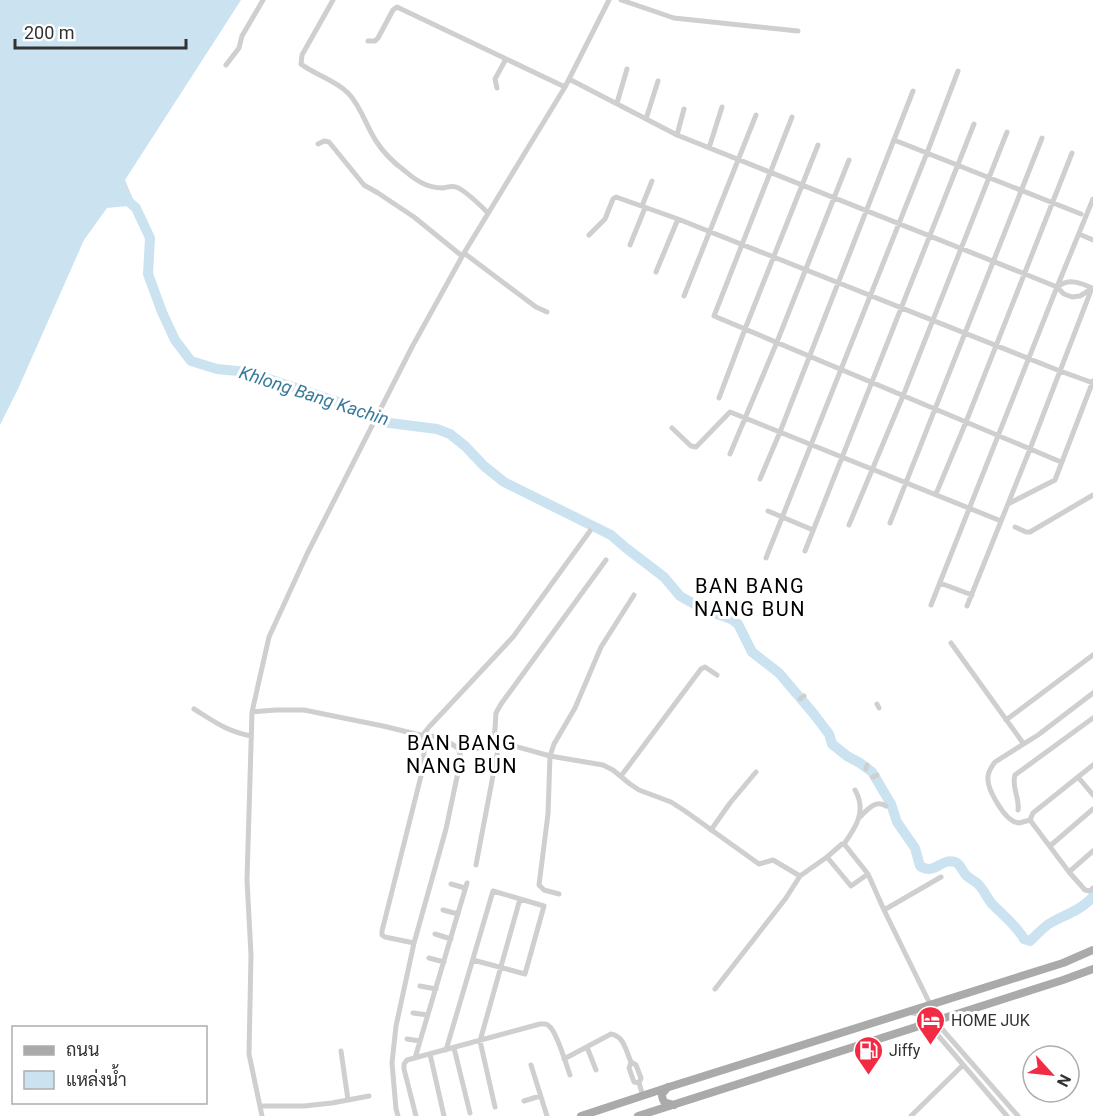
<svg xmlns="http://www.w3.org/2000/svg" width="1093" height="1116" viewBox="0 0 1093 1116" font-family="Roboto,Sarabun,sans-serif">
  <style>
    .water { fill: #cbe3f0 }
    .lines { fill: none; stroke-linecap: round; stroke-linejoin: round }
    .river { stroke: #cbe3f0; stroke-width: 10 }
    .street { stroke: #cfcfcf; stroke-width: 5 }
    .primary { stroke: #aaa; stroke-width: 8 }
    .labels { text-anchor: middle; stroke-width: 6; stroke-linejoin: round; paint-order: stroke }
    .poi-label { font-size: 16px; fill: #323232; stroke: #fff; text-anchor: start }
    .water-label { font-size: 18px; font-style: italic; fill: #387a9b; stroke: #fff }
    .quarter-label { font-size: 20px; letter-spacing: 1.5px; fill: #000; stroke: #fff }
  </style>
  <rect width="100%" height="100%" fill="#fff"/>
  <path class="water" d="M0 0H241L125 180 133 199 128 206 107 208 84 240 18 389 0 425Z"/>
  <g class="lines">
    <path class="river" d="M121 195 136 208 150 238 148 274 162 312 175 340 191 361 217 369 248 372 344 404 382 422 437 429 450 434 465 446 484 466 504 482 611 535 626 548 664 577 680 596 703 609 731 619 738 624 752 652 779 673 813 713 829 734 832 744 847 756 860 763 872 772 891 804 897 822 915 848 920 866C935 876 941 857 955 862 961 864 962 872 967 876 970 879 975 881 978 884 984 890 987 898 992 904 1003 915 1016 925 1024 939L1030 941C1038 934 1043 927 1052 922 1067 914 1081 910 1093 897"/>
    <path class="street" d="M333 0 302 55 301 64C315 75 334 79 348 93 361 106 366 126 376 141 383 152 394 163 405 171 415 180 428 188 442 188 447 188 450 185 456 187 465 190 480 205 488 213
      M621 0 674 18 798 31
      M368 41H375L378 38 393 10 397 7 565 87
      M226 65 239 48 242 36 263 0
      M569 79 677 135 1025 274 1057 287 1064 294 1072 297 1080 296 1093 288
      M497 88 495 79 506 59
      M617 103 627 69
      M792 117 714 316 1061 462
      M646 119 658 81
      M677 135 684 109
      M894 140 1081 214
      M318 144 324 141 329 142 364 185 378 193 414 217 462 256
      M709 148 722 107
      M642 206 652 181
      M1079 234 1093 240
      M589 235 605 219 613 199 616 197 678 219 1060 371 1093 383
      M630 245 645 208
      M464 253 536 307 547 312
      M656 272 678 219
      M684 296 756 115
      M719 398 745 329 818 145
      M672 428 691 446 696 447 730 412 1001 521
      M730 454 777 342 849 160
      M760 479 780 432 913 91
      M936 494 966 422 1072 153
      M1008 504 1055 480 1093 381
      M768 511 813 530
      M890 523 1042 138
      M849 525 903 396 1007 132
      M1015 527 1026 532H1030L1093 495
      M805 551 974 124
      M766 558 927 153 958 71
      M940 583 972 595
      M931 605 1057 287 1093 199
      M967 606 1030 449 1092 288C1081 283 1069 278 1059 286
      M951 643 1023 743
      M800 699 804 696
      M877 704 879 708
      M194 709C215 722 226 731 251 736
      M252 712 276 710H304L383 726 424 736 440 737 458 748 476 749 494 743 507 744 550 756 603 765 613 770 630 784 639 790 671 802 685 811 759 864 773 860 800 876
      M1006 720 1093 655
      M422 736 429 727 513 637 590 531
      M494 743 496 713 501 704 606 560
      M1093 765 1033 813 1030 820 1069 872 1085 890 1090 891 1093 888
      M866 769 867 765
      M621 776 701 669 705 667 717 675
      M873 777 877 775
      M1078 777 1093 795
      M1018 810C1020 798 1011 787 1015 775L1093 718
      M860 817C867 810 876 799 886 806
      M1030 820 1019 823C1014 822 1013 822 1010 819 1002 813 988 790 988 780 987 773 991 767 995 762L1038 735 1093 693
      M711 830 730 803 756 772
      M844 844C856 827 867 811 855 790
      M1050 846 1093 809
      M827 857 851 886 868 874
      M476 865 499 744
      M1069 872 1093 851
      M451 884 465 888
      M559 894 544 890 539 885 548 814 550 756 554 744 575 708 601 647 634 595
      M443 910 458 914
      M884 910 941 877
      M435 934 451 939
      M414 943 385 937 382 935V931L421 776 424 753V736
      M429 958 444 962
      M420 986 436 989
      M715 989 786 898 800 876 827 857 842 844 845 845 868 874 884 910 930 1004
      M413 1013 428 1015
      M912 1013 925 1015 935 1021 1018 1116
      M920 1026 936 1033 1007 1116
      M407 1039 420 1041
      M587 1047 596 1070
      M454 1048 470 1113
      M446 1050 493 891 544 906 525 974 473 960
      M341 1051 348 1100
      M430 1054 444 1116
      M415 1058 467 883
      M564 1059 611 1034C624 1036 626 1051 631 1062
      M531 1065 547 1116
      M639 1083 634 1082 629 1068 631 1062 636 1065 641 1078 639 1083 643 1096
      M524 1101 540 1096
      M260 1106H304L332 1103 369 1096
      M495 1107 480 1041 520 899
      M262 1116 249 1054 251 955 247 880 252 712 269 637 307 554 412 347 464 253 565 87 609 0
      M398 1116 396 1109 392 1063 396 1026 414 943 446 829 461 758 458 748
      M416 1116 404 1069V1064L407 1060 540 1024C545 1024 546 1023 550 1027 557 1033 566 1064 570 1075
      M911 1116 963 1065"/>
    <path class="primary" d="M668 1087 662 1094C662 1103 666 1103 674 1105
      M581 1116 669 1087 1063 963 1093 950
      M638 1116 1063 980 1093 969"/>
  </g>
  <defs>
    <symbol id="hotel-pin" viewBox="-11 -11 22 30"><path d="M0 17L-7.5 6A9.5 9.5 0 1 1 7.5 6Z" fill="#f32a43" stroke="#fff"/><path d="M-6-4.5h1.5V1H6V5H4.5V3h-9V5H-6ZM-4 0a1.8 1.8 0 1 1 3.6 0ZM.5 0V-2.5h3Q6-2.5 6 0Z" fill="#fff"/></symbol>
    <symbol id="fuel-pin" viewBox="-11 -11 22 30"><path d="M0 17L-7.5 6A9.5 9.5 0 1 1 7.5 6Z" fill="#f32a43" stroke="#fff"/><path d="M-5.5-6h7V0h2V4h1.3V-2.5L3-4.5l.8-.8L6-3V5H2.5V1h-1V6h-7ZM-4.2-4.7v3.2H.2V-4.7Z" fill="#fff"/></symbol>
  </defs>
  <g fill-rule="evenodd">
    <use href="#hotel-pin" x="914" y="1004" width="33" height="45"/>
    <use href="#fuel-pin" x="852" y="1034" width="33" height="45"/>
  </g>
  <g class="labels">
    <g class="poi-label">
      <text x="951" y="1026">HOME JUK</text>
      <text x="889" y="1056">Jiffy</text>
    </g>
    <g class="water-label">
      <text transform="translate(314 396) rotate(18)" y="6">Khlong Bang Kachin</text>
    </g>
    <g class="quarter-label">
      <text x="750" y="593">BAN BANG<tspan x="750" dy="23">NANG BUN</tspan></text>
      <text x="462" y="750">BAN BANG<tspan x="462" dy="23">NANG BUN</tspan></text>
    </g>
  </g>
  <rect x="12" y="1026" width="195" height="78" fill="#ffffff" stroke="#adadad" stroke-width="1.5"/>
  <rect x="24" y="1046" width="30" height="9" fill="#aaaaaa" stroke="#adadad" stroke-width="1.5"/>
  <text x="66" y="1056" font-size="18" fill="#323232">ถนน</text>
  <rect x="24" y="1071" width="30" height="18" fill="#cbe3f0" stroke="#adadad" stroke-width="1.5"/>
  <text x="66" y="1086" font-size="18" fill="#323232">แหล่งน้ำ</text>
  <g transform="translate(1051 1074) rotate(117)"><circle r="28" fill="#ffffff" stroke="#adadad" stroke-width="1.5"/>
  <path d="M0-4.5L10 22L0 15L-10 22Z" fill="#f32a43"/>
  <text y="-9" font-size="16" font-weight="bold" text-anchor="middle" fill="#323232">N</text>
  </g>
  <path d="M15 39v9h171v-9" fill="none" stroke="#323232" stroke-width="3"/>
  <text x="24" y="39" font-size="18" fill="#323232" stroke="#ffffff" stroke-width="4.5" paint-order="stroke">200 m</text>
</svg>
